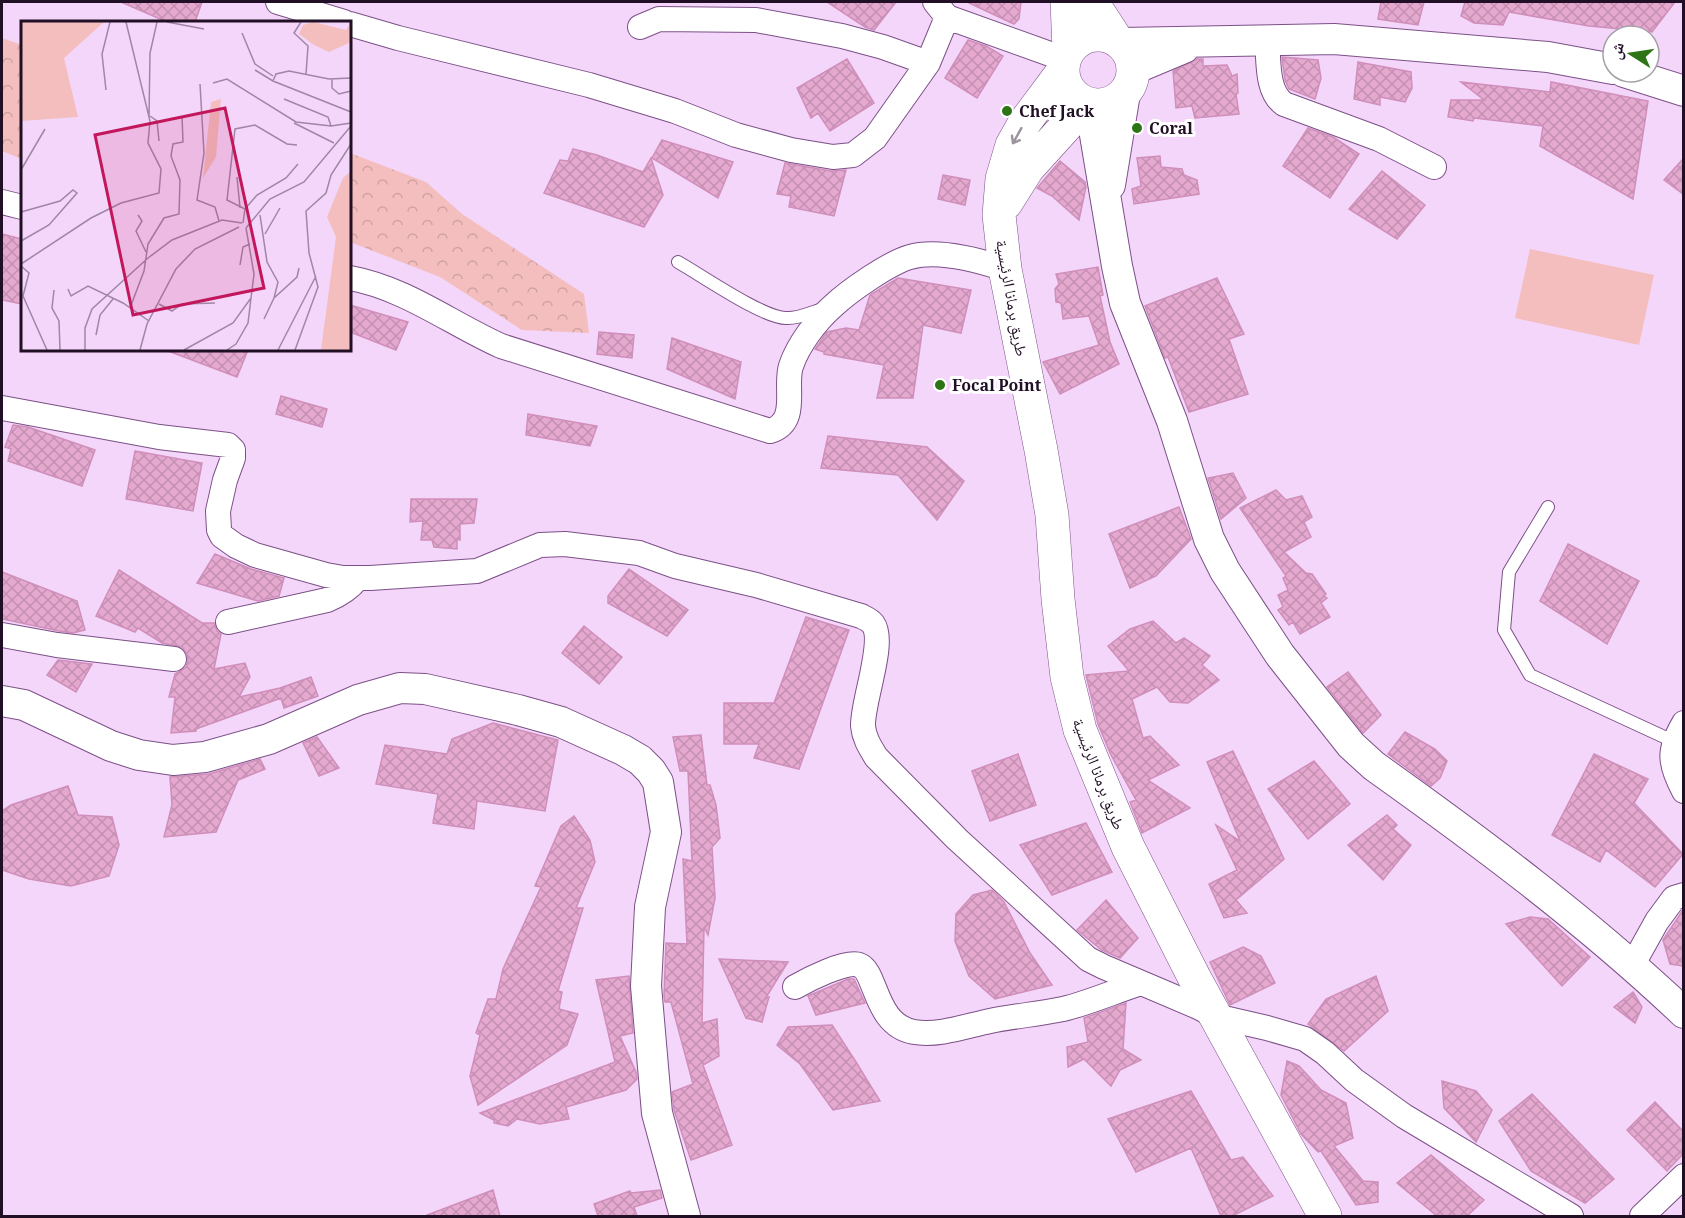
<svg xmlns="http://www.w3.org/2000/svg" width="1685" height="1218" viewBox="0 0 1685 1218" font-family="Georgia,'Noto Naskh Arabic',serif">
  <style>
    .forest { fill: url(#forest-crowns) }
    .garden { fill: #f3bebd }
    .building { fill: url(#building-cross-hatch); stroke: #d08eba; stroke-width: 1.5 }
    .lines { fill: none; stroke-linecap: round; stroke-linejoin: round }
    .service-casing { stroke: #7c5087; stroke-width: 14 }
    .minor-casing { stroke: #7c5087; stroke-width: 26 }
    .tertiary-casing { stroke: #7c5087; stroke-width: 32 }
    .secondary-casing { stroke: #7c5087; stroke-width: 34 }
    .service { stroke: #fff; stroke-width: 12 }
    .minor { stroke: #fff; stroke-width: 24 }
    .tertiary { stroke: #fff; stroke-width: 30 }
    .secondary { stroke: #fff; stroke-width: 33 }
    .oneway { stroke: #9b939d }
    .poi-dot { fill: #2c7416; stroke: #fff; stroke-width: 2 }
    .labels { text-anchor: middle; stroke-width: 6; stroke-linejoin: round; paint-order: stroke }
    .poi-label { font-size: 16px; font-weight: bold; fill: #210f25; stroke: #fff; text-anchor: start }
    .street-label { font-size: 16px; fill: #210f25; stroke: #fff }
    .inset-road { fill: none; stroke: #a086a5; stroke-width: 1.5 }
    .view { fill: #c2185b; fill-opacity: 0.15; stroke: #c2185b; stroke-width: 3 }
    .inset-edge { fill: none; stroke: #210f25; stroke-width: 3 }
  </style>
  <defs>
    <pattern id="forest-crowns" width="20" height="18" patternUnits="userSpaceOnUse" patternTransform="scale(1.5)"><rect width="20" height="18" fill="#f3bebd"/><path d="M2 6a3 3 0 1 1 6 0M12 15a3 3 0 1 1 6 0" fill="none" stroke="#d0a2a2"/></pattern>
    <pattern id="building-cross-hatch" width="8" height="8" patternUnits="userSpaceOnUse" patternTransform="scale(1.5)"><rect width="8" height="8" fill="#e5a9d0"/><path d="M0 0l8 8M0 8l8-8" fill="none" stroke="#c490b2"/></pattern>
  </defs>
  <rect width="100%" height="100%" fill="#f4d6fb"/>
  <path class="forest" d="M2 38 22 45V159L2 151Z
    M350 153 426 182 462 214 584 294 589 333 522 330 440 277 350 242Z"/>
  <path class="garden" d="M1530 249 1654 275 1639 345 1515 318Z"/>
  <path class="building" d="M121 2H202L195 22H167Z
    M827 2H896L874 30 865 27Z
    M967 2H1021L1019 19 1014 24Z
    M1381 2H1424L1418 25 1378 19Z
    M1465 2H1675L1652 32 1589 26 1509 12 1503 25 1474 23 1461 16Z
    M968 40 986 46 1003 56 977 98 945 78Z
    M1282 57 1318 60 1321 78 1315 99 1289 89 1285 80Z
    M847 59 874 103 830 131 818 113 811 118 797 88Z
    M1197 59H1203V66L1227 65 1232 76 1237 74 1238 93 1236 94 1239 114 1195 118 1192 106 1176 108 1173 71Z
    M1358 62 1411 72 1412 88 1405 102 1380 97V105L1354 99Z
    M1461 82 1550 92 1551 82 1648 101 1633 199 1540 146 1543 126 1474 118 1473 121 1448 117 1451 100H1484Z
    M1308 128 1333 137 1359 154 1330 198 1283 166Z
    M662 140 733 162 718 198 652 158Z
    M573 149 597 155 643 172 651 158 663 195 644 227 544 193 560 160 568 161Z
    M1160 156 1161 167 1182 169 1184 175 1197 180 1199 194 1134 204 1132 189 1141 186 1137 158Z
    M1683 159V194L1664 180Z
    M1060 161 1085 182 1086 187 1079 220 1052 196 1037 188Z
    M785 163 831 171 846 170 834 216 789 207 791 196 777 194Z
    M1382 171 1425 205 1397 239 1349 209Z
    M943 175 970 180 965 205 938 199Z
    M2 234 22 239V304L2 300Z
    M1098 267 1103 295 1100 296 1110 342 1119 364 1060 394 1043 362 1099 345 1089 316 1063 319 1061 303 1056 302 1055 289 1059 284 1056 274Z
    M898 278 971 290 961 333 923 325 913 398H877L884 365 824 354V352L815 349 827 332 846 328 859 330 870 295Z
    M1217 278 1244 334 1229 339 1248 394 1189 412 1168 357 1165 358 1145 306Z
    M350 305 408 322 396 350 350 332Z
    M599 332 634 335 632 358 597 354Z
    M672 338 741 362 735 399 667 369Z
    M168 350H248L237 377 168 351Z
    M281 396 327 409 322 427 276 414Z
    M528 414 597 426 590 446 526 435Z
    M13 425 28 427 95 450 82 486 8 461 11 449 5 447Z
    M828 436 927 447 964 481 937 520 898 475 821 468Z
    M135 451 202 463 193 511 126 499Z
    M1233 473 1246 498 1221 519 1208 478Z
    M1276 490 1286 500 1302 496 1312 517 1304 522 1311 537 1284 552 1306 573 1312 574 1326 594 1324 596 1327 598 1321 603 1330 617 1300 634 1293 622 1289 625 1278 610 1283 607 1278 595 1288 590 1283 578 1286 576 1240 508Z
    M411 499H477L474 523 460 524V540L457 539V549L434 547 432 540H421L423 521 410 522Z
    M1179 507 1191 539 1156 576 1130 588 1109 534Z
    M1568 544 1639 581 1607 644 1540 601Z
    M215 554 251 569 284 578 279 596 258 601 197 583Z
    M629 569 688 610 667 636 608 603V596Z
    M119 570 202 623H214L217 631 221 634 214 669 245 663 250 677 239 697 280 688 311 677 318 696 284 708 281 698 196 729V731L171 733 175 697H169L175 674 186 667 188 660 187 654 182 647 162 643 138 628 135 632 96 616Z
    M2 572 77 601 85 630 73 633 59 631 2 619Z
    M806 617 849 630 799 769 754 758 759 744H724V703H774Z
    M1153 621 1176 643 1184 638 1210 656 1202 665 1219 680 1188 703 1170 702 1157 687 1132 699 1143 738 1150 736 1179 765 1148 780 1190 808 1142 833 1130 802 1136 800 1111 755 1098 724 1086 675 1129 671 1108 646 1130 629Z
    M584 626 622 657 599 684 562 653Z
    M58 660 92 664 76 692 47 675Z
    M1348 672 1381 715 1363 733 1327 687Z
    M493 723 558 740 545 811 477 801 474 829 433 823 438 794 376 784 385 745 447 754 452 739Z
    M1405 732 1435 749 1447 761 1440 778 1431 786 1388 754Z
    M701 735 707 785H710L716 805 720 838 712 847 715 898 708 935 704 927 702 1023 717 1019 719 1056 703 1065 732 1145 691 1160 674 1110 672 1092 693 1084 671 1002H665L664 996 666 943 687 944 683 859 692 861 688 771H680L673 737Z
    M317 737 339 768 319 776 303 743Z
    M1233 751 1284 859 1236 900 1247 913 1224 918 1209 884 1237 870 1216 825 1240 841 1207 762Z
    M1018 754 1036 805 990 821 972 771Z
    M1594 754 1648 779 1634 803 1683 854 1655 887 1606 850 1600 862 1552 835Z
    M260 759 265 769 238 780 216 832 164 837 172 805 170 777 209 774Z
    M1314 761 1350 804 1308 839 1268 789Z
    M68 786 78 815 112 817 119 845 109 876 71 886 29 879 2 870V811L11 805Z
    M1387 815 1397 825 1393 829 1411 845 1383 880 1348 845Z
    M574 816 590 840 595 862 576 908H583L558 991 562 992 559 1009 578 1014 567 1045 478 1105 470 1076 480 1035 476 1033 488 999H496L503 969 541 887 535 886 561 826Z
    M1086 823 1112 872 1052 895 1020 845Z
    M992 890 1004 902 1030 953 1052 985 995 999 969 976 955 941 956 914 973 895Z
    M1106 900 1138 938 1120 958 1102 950 1077 930Z
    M1683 910V966L1670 964 1663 940Z
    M1530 917 1548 919 1590 957 1562 986 1506 924Z
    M1243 947 1261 956 1275 983 1230 1005 1210 962Z
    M719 959 788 962 765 999 769 997 762 1022 746 1018Z
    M629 976 633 1033 620 1036 636 1072 637 1079 626 1090 566 1107 569 1119 540 1124 517 1119 508 1126 494 1123V1120L480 1113 615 1062 596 980Z
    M1376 976 1388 1011 1344 1051 1308 1024 1326 999Z
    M848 979H854L865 1003 816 1015 808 996Z
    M1633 992 1642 1007 1635 1023 1614 1007Z
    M1126 1003 1123 1049 1141 1060 1120 1070 1111 1086 1084 1059 1068 1067 1067 1047 1088 1042 1084 1018Z
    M832 1025 856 1062 880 1101 833 1110 800 1064 777 1045 788 1027Z
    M1287 1061 1299 1066 1321 1090 1346 1103 1353 1138 1334 1146 1363 1181 1378 1182V1202L1356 1205 1321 1151 1318 1152 1301 1134 1281 1095Z
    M1442 1081 1476 1091 1492 1110 1476 1142 1444 1108Z
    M1191 1091 1231 1160 1243 1157 1273 1196 1232 1216H1221L1191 1148 1136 1172 1108 1119Z
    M1532 1094 1614 1179 1585 1203 1531 1171 1499 1121Z
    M1655 1102 1683 1131V1154L1667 1171 1627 1130Z
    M1431 1155 1484 1200 1467 1216H1437L1397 1183Z
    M493 1190 500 1216H427V1215Z
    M660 1190 662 1198 634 1207 637 1216H598L594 1204 630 1191 631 1193Z"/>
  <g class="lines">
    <defs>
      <path id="service" d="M678 262C701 275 763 318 786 318 799 319 811 312 823 309
        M1548 507 1509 572 1504 630 1530 675 1673 741"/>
      <path id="minor" d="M278 2 344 22
        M935 2 947 17 1064 59
        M350 24 398 38 589 85 675 111 736 135 791 150 833 157 853 155 875 138 928 63 947 17
        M640 27 659 19 756 20 842 36 883 47 928 63
        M1267 40C1269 61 1266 91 1284 104L1379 139 1434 167
        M2 202 22 207
        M350 278C405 288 450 323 501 346L770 431C800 422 784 386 791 366 798 345 816 321 833 306 849 291 889 263 910 257 938 249 978 260 1005 269
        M2 408 159 437 228 445 233 450V458L225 480 218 511 219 530 222 536 236 546 255 555 326 575 343 578H370L477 571 540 545 565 544 639 553 675 566 756 585 861 616C865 618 870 620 873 624 886 642 862 702 863 726 864 738 870 747 876 757L957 839 1088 959 1104 967 1198 1007 1215 1016 1267 1028 1305 1039 1325 1053 1354 1080 1404 1116 1571 1216
        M228 622 327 600C340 595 349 589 358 578
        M2 635 57 645 174 659
        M1684 723C1668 750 1669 763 1684 791
        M1633 964 1657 921 1674 898 1684 895
        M795 987C807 980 846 960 859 965 877 971 874 1025 914 1032 939 1036 966 1026 990 1021 1014 1016 1039 1014 1063 1009 1089 1003 1115 991 1141 983
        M1642 1216 1684 1176"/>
      <path id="tertiary" d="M1121 43 1334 39 1548 57 1613 69
        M1134 69 1184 48
        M1624 72 1684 91
        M1090 105 1117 266 1125 303 1172 421 1209 539 1225 571 1280 655 1351 745 1374 766C1482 843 1588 922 1684 1013
        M1110 185 1125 93
        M2 701 24 705 111 746 139 755 173 760 205 757 269 739 358 700 400 688 425 689 518 710 561 722 623 750 640 760 651 771 658 782 666 832 650 907 646 986 657 1113 685 1216"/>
      <path id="secondary" d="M1067 2 1069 49
        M1092 2 1116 39
        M1063 70a35 35 0 1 1 70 0a35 35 0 1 1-70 0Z
        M1063 71 1025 122 1012 145 1002 179 999 215 1005 269 1041 450 1052 515 1058 599 1067 677 1080 730 1128 847 1195 979 1325 1216
        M1006 203 1028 168 1086 104"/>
    </defs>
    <use href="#service" class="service-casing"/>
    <use href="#minor" class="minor-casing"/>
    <use href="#tertiary" class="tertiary-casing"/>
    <use href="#secondary" class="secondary-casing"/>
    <use href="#service" class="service"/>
    <use href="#minor" class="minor"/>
    <use href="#tertiary" class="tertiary"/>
    <use href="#secondary" class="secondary"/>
  </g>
  <defs><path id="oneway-shaft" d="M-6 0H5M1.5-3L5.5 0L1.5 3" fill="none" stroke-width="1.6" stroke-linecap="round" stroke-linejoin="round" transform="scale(1.5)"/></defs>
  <use class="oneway" href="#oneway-shaft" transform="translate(1017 136) rotate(119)"/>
  <g class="poi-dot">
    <circle cx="1007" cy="111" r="6"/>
    <circle cx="1137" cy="128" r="6"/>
    <circle cx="940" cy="385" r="6"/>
  </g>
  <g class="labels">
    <g class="poi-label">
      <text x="1019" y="117">Chef Jack</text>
      <text x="1149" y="134">Coral</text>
      <text x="952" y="391">Focal Point</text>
    </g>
    <g class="street-label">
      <text transform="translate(1012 298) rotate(80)" y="6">طريق برمانا الرئيسية</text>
      <text transform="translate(1099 774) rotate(69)" y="6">طريق برمانا الرئيسية</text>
    </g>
  </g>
  <g transform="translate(21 21)">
    <rect width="330" height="330" fill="#f4d6fb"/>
    <path d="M0 1H83L43 37 57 96 0 100ZM292 1 325 9 330 1V21L308 31 293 24 278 13 282 4ZM200 78 195 136 182 157 190 81ZM330 150V329H300L315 216 306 196 322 157Z" fill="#f3bebd"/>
    <path class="inset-road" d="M146 1 183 8M280 1 273 12 287 25 285 53M221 12 234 43 252 55M234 49 252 60M330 57 308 58 268 50 255 53 252 60 330 91M311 58V67L318 73 330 70M192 62 206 58 275 101 310 105 330 102M179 63 183 132 176 179 194 186 198 200M85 69 81 33 89 1M263 78 307 96 310 105M129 95 136 100 138 120M128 96 129 32 136 1M273 102 313 122M0 149 24 108M216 156 219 187M224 188 206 179 214 108 234 104 266 123 276 124M0 191 39 180 52 169 56 172 28 204 0 220M117 194 121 200 115 210 125 231M239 194 246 241 257 261 253 277 276 256 278 247M222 202 224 188 236 174 265 157 277 143M225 207 249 178 283 161 330 105M244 213 259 187M0 243 70 197 100 182 138 172 140 148 127 122 129 100 105 1M219 244 222 226 229 223M0 245 8 252 2 275 26 329M47 268 50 275 67 265 102 282 128 300M33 269 31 287 38 300 39 329M138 283 151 290 161 283 194 282M109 287 123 250 127 223 143 197 158 193 159 159 150 135 152 123 162 121 161 95M243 298 253 277M75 314 79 294 92 278M64 329V307L71 288 127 237 151 219 201 199 221 202M119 329 126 303 155 248 174 228 218 206M163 329 212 302 230 277 233 253 225 207M206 329 215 323 227 302 230 277M257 329 295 255M274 329 297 266 288 232 285 190 305 172 310 154 330 123"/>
    <path class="view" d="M204 87 243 267 112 294 74 114Z"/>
    <rect width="330" height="330" class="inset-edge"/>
  </g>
  <rect width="1685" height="1218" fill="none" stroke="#210f25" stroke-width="6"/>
  <g transform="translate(1631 54) rotate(282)"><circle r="28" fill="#ffffff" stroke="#a69fa8" stroke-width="1.5"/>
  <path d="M0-4.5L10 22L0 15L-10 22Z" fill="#2c7416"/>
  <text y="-9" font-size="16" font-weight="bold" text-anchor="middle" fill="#210f25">ش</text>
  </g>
</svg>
